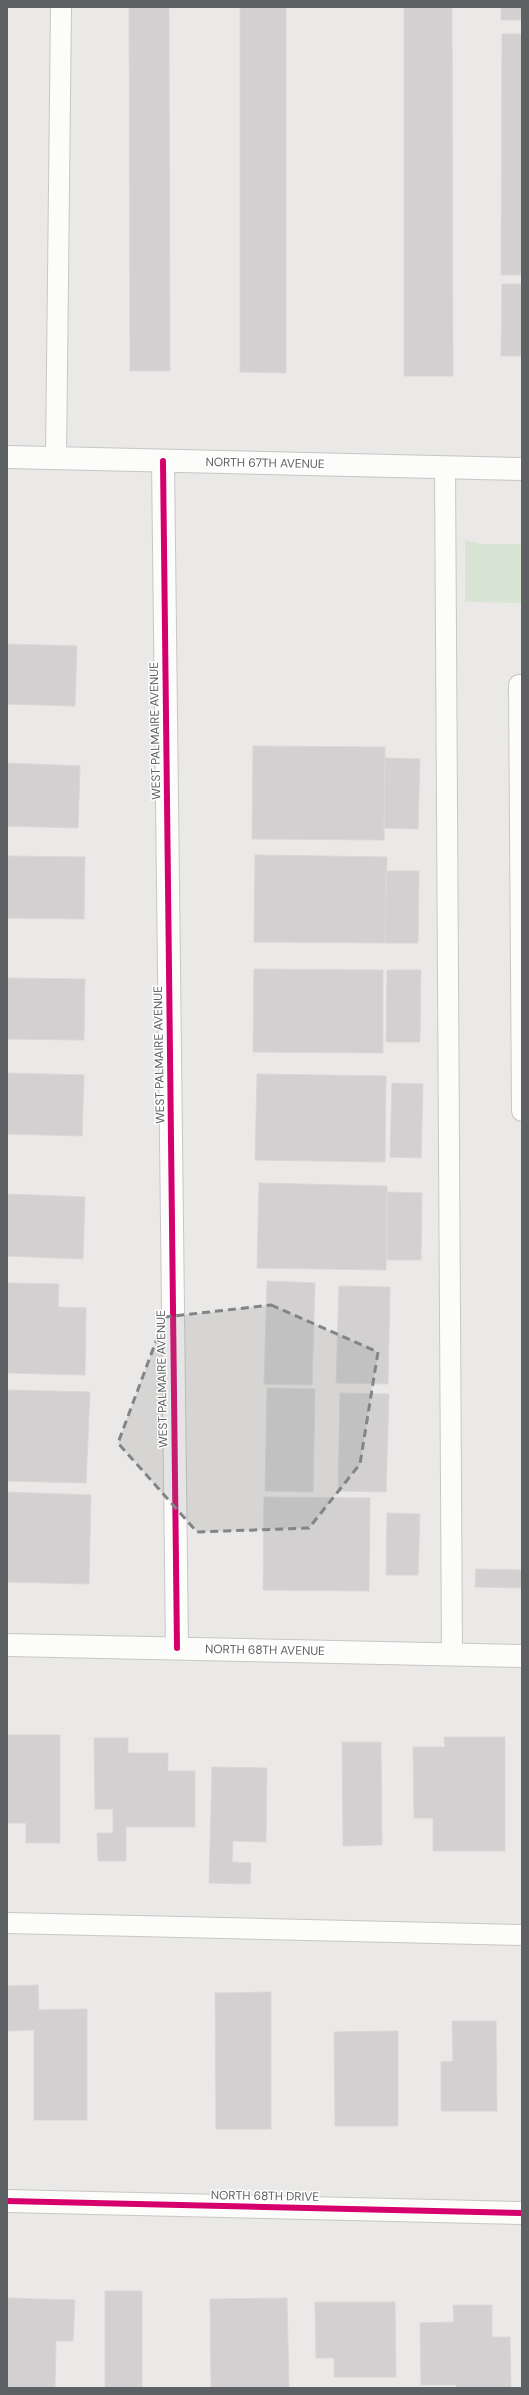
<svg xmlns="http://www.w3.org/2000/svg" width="529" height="2395" viewBox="0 0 529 2395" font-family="'DM Sans',sans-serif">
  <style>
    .green { fill: #d8e5d4 }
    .building { fill: #d2d0d0; stroke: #dad8d6 }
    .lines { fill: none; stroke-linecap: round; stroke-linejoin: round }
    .lane-casing { stroke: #c8c7c7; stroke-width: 22 }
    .street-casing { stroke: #c8c7c7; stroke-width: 24 }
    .secondary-casing { stroke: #c5c6c6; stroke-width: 24 }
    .lane { stroke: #fcfcfb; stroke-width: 20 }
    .street { stroke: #fcfcfb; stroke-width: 22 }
    .secondary { stroke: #fcfcfb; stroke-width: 22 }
    .cycleway-casing { stroke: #fff; stroke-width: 8 }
    .cycleway { stroke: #d6006c; stroke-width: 6 }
    .marked { fill: #828586; fill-opacity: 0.2; stroke: #828586; stroke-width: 3; stroke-dasharray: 8 5; stroke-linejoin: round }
    .labels { text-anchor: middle; stroke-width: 3; stroke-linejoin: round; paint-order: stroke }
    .street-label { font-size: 12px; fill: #5d6164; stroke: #fff }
  </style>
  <rect width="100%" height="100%" fill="#ebe9e7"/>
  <path class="green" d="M465 540 483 544H522V603L465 602Z"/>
  <path class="building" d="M129 7H169L170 371H130Z
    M240 7H286V373L240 372Z
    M404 7H452L453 376H404Z
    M501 7H522V20H501Z
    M502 34H522V275H501Z
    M502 284H522V356H501Z
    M7 644 77 646 75 706 7 704Z
    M253 746 385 747 384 840 252 839Z
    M385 758 420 759 418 829 384 828Z
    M7 763 80 766 78 828 7 826Z
    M255 855 387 857 385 943 254 942Z
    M7 856 85 857 84 919 7 918Z
    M386 871H419L418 943H385Z
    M254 969 383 970V1053L253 1052Z
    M387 970H421L420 1042H386Z
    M7 978 85 979 84 1040 7 1039Z
    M7 1073 84 1075 82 1136 7 1134Z
    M257 1074 386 1076 385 1162 255 1160Z
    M392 1083 423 1084 421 1158 390 1157Z
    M259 1183 387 1186 386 1270 257 1268Z
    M387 1192 422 1193 421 1260H387Z
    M7 1194 85 1197 83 1259 7 1256Z
    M267 1281 315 1283 312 1385 264 1384Z
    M7 1283 59 1284 58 1307 86 1308 85 1375 7 1373Z
    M339 1286 390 1287 388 1384 336 1383Z
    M267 1388 315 1389 313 1492 265 1491Z
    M7 1390 90 1392 86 1483 7 1481Z
    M340 1393 389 1394 386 1492 338 1491Z
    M7 1492 91 1495 89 1584 7 1582Z
    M264 1497 370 1498 369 1591 263 1590Z
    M387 1513 420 1514 418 1575H386Z
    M476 1569 522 1570V1588L475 1587Z
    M7 1735H60V1843H26V1823H7Z
    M444 1737H505V1851H433V1818H414L413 1747H445Z
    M94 1738H128V1753H168V1771H195V1827H126V1861H98L97 1833H113V1809H95Z
    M342 1742H381L382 1845 343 1846Z
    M212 1767 267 1768 266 1842 233 1841 232 1862 251 1863 250 1884 209 1883Z
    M38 1985 39 2010 87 2009V2120H34V2030L7 2031V1986Z
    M271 1992V2129H216L215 1993Z
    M452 2021H496L497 2111H441V2062L453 2061Z
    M398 2031V2126H335L334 2032Z
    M105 2291H142V2388H105Z
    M7 2298 75 2300 73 2341H56L55 2388H7Z
    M287 2298 289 2388H211L210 2299Z
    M315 2302H395L396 2377H334V2358H316Z
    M453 2305H492V2337H510L511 2388H456V2385H421L420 2323 454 2322Z"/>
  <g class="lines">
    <defs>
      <path id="lane" d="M56 458 61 7
        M445 467 452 1655
        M522 685H519L522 1111
        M7 1923 522 1935"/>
      <path id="street" d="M163 461 177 1648
        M7 1645 522 1656
        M7 2201 522 2213"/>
      <path id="secondary" d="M7 457 522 469"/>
    </defs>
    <use href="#lane" class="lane-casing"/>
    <use href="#street" class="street-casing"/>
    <use href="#secondary" class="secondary-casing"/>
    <use href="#lane" class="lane"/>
    <use href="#street" class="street"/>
    <use href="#secondary" class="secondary"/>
    <defs>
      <path id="cycleway" d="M163 461 177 1648
        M7 2201 522 2213"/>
    </defs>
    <use href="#cycleway" class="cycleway-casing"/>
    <use href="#cycleway" class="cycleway"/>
  </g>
  <path class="marked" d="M271 1305 378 1352 360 1464 309 1528 197 1532 118 1443 165 1317Z"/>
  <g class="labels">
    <g class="street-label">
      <text transform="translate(265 463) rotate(1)" y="4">NORTH 67TH AVENUE</text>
      <text transform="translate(155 731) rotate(-91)" y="4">WEST PALMAIRE AVENUE</text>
      <text transform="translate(159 1055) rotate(-91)" y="4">WEST PALMAIRE AVENUE</text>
      <text transform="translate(162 1379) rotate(-91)" y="4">WEST PALMAIRE AVENUE</text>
      <text transform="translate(265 1650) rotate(1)" y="4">NORTH 68TH AVENUE</text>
      <text transform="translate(265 2196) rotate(1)" y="4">NORTH 68TH DRIVE</text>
    </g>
  </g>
  <rect width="529" height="2395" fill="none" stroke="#5d6164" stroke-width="16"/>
</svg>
